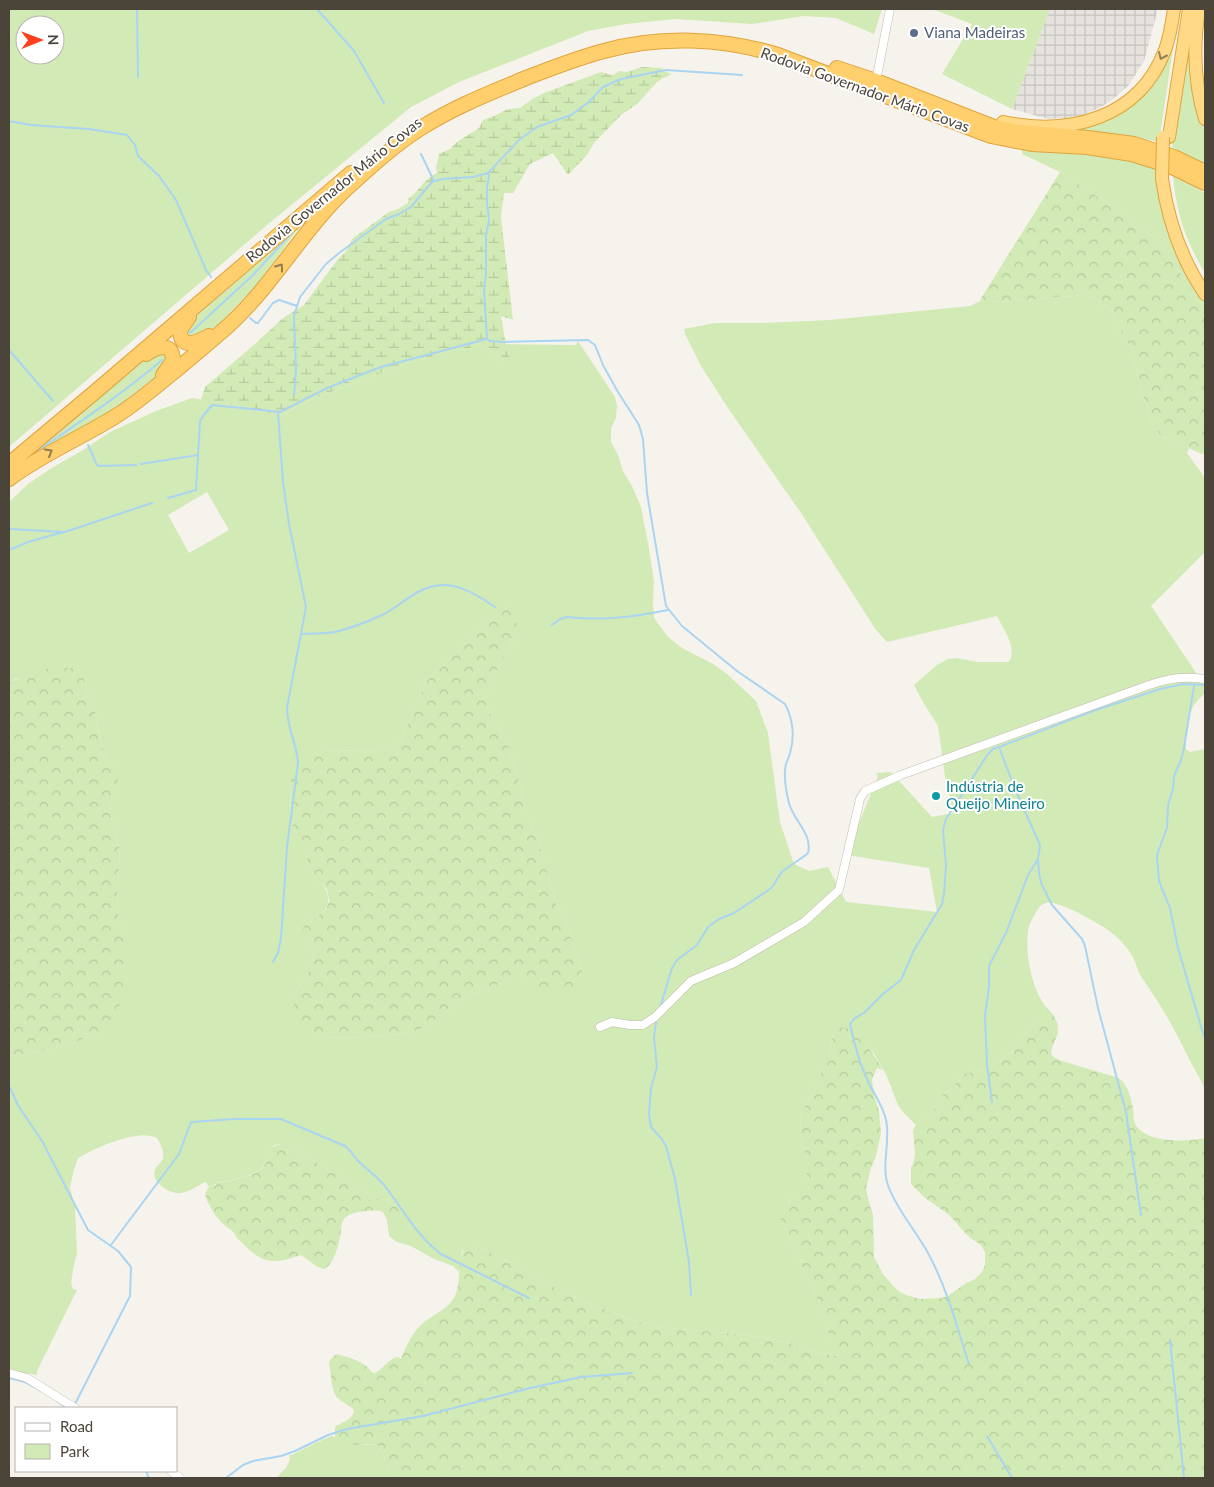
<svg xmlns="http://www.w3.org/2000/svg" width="1214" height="1487" viewBox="0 0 1214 1487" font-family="Lato,sans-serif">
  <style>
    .industrial { fill: url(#industrial-grid) }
    .green { fill: #d2eab5; fill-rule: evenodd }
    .forest { fill: url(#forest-crowns) }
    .wetland { fill: url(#wetland-marsh) }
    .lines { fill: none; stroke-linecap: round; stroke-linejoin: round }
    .stream { stroke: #a9d4f2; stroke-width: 2 }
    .minor-casing { stroke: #c2bbae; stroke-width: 9 }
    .trunk-casing { stroke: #e0a43c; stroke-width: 14 }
    .motorway-casing { stroke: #e0a43c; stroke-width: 16 }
    .minor { stroke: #fff; stroke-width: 8 }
    .trunk { stroke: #ffd985; stroke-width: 12 }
    .motorway { stroke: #ffcf6e; stroke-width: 14 }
    .trunk-bridge-casing { stroke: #e0a43c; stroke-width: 14; stroke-linecap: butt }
    .trunk-bridge { stroke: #ffd985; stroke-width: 12 }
    .oneway { stroke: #938057 }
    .oneway2 { stroke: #937c4e }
    .service-dot { fill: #5c6f8a; stroke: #fff; stroke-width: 2 }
    .culture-dot { fill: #0f9aa8; stroke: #fff; stroke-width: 2 }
    .labels { text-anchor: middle; stroke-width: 4; stroke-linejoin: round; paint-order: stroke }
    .service-label { font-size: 15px; fill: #4e5e75; stroke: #fff; text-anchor: start }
    .street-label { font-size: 15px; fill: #4b4439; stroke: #fff }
    .culture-label { font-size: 15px; fill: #0d838f; stroke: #fff; text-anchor: start }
  </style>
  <defs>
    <pattern id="industrial-grid" width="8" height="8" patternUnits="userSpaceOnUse" patternTransform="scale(1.25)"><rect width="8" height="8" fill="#e6e2dd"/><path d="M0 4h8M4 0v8" fill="none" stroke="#c7c3be"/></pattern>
    <pattern id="forest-crowns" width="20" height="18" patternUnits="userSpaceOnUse" patternTransform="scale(1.25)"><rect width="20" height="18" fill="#d2eab5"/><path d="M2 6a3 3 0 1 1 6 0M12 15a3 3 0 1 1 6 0" fill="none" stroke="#b6ca9c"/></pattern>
    <pattern id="wetland-marsh" width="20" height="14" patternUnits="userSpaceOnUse" patternTransform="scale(1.25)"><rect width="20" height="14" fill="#d2eab5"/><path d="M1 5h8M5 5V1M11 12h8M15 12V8" fill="none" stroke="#b6ca9c"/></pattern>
  </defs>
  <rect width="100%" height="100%" fill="#f6f3ec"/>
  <path class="industrial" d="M1050 9H1158L1144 61 1128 86 1112 100 1098 109 1085 114 1066 118 1048 119 1012 109Z"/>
  <path class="green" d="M9 9H882L874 34 836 18 804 16 752 24 675 19 626 24 588 31 459 82 411 107 267 225 9 447ZM25 25H55V55H25Z
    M932 9H1050L1012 109 942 74 972 24Z
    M1179 9 1159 142 1123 135 1078 131V128L1132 102Z
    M1192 9 1199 108 1205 126V164L1172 147 1175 121Z
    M1022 150 1105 156 1129 160 1159 169 1201 294 1205 301V309L1161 245 1140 227 1116 209 1060 172 1022 154Z
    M1173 173 1205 193V273C1186 242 1175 210 1173 173Z
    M312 215 293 235 264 277 220 323 203 335 188 337 186 327 191 321 261 255Z
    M1086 295 1097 299 1112 312 1121 331 1133 352 1140 387 1153 425 1161 436 1189 448 1187 453 1205 478V552L1151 606 1203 683 1205 693C1201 697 1197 701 1194 705 1187 718 1185 736 1186 749L1190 752 1205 749V1091C1202 1080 1195 1071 1190 1061 1176 1032 1161 1004 1142 978 1137 971 1136 961 1131 954 1128 949 1123 943 1119 939 1109 928 1067 905 1052 903 1043 901 1039 907 1035 914 1032 920 1028 925 1028 932 1025 954 1032 991 1047 1008L1038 1021 1029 1029 1010 1054 1002 1058 984 1070 963 1074 953 1087 943 1095 930 1116 916 1125 903 1112 898 1105 886 1074 873 1052 858 1037 833 1032 830 1059 821 1073 816 1083 813 1094 801 1113 800 1137 807 1159V1176L798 1191 789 1202 791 1241 796 1249 802 1266 815 1293 825 1318 828 1332 839 1356 822 1354 790 1343 759 1337 730 1333 666 1328 635 1321 588 1303 537 1279 515 1264 473 1245 462 1251 459 1272 453 1266 432 1258 411 1246 397 1242 389 1236 387 1220 391 1217H402L391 1202 373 1197 288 1146C262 1138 274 1161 259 1170 247 1178 231 1180 216 1183V1184L209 1187 206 1182C198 1185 190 1192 181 1193 171 1195 150 1182 155 1170 157 1165 163 1162 163 1157 164 1151 160 1143 157 1138 138 1128 96 1148 78 1158L73 1173 70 1188 75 1207 77 1253 73 1270 71 1283 73 1289 77 1290 37 1371V1375L26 1373H9V1053L15 1056 68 1045 101 1032 123 935 119 921 117 899 120 850 110 813 111 799 118 786 114 766 107 760 100 740 94 707 87 693 85 682 18 678 9 682V502L28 484 50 469 83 450 110 432 156 411 192 398 229 404 274 415 284 414 307 401 396 367 454 350 468 349 478 344 491 349 499 358 505 362 494 344 576 345 578 341 615 397 617 406 616 418 611 428V442L618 455 623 471 632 486 641 507 648 543 654 581 653 602 654 618 668 637 682 648 713 664 727 674 756 701 768 733 780 822 794 864 809 871 828 867 846 902 937 912 929 868 847 855C856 828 868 802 878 776L876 773 891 772 932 817 953 813 945 776 938 726 923 702 914 685 937 665 948 659 957 658 978 662H1009C1018 648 1003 629 997 616L887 642 876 630 801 513 728 408 701 366 685 334 684 329 715 323H763L830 320 970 306 982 300 999 302ZM207 492 229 530 189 553 168 515ZM511 605 516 633 491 682 487 693V707L495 724 506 738 521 788 522 799 529 822 539 843 556 904 565 920 576 952 581 966V978L531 984 520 981H507L474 994 437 1017 430 1025 409 1033 367 1037 316 1038 294 995 313 965 314 948 304 937 309 920C318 917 328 912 328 900 329 886 315 880 310 868 308 864 308 858 306 853 303 845 297 838 294 829 289 815 291 791 291 776L315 751 397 750 426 682 492 619Z
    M164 354 167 359 159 374 114 409 14 467 101 397 140 363 153 356Z
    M332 1436C348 1442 360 1445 377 1445L383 1453 390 1478H276L286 1468 290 1459 289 1455H292C303 1449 321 1440 332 1436Z"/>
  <path class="forest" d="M1060 172 1116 209 1140 227 1161 245 1205 309V453L1202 454 1161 436 1153 425 1140 387 1133 352 1121 331 1112 312 1097 299 1086 295 999 302 980 300Z
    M511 605 517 616 516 633 491 682 487 693V707L495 724 506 738 521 788 522 799 529 822 539 843 556 904 565 920 576 952 581 966 582 978 575 987 561 991 547 992 520 981H507L474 994 437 1017 430 1025 409 1033 367 1037 316 1038 301 1033 294 1025V995L313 965 314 948 304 937 303 928 309 920 317 917 326 910 329 901 327 889 315 877 309 867 306 853 298 842 293 828 291 812V776L296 762 305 753 315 751 397 750 426 682 492 619Z
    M61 667 75 669 81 672 85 682 87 693 94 707 100 740 107 760 114 766 118 773V786L111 799 110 813 120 850 117 899 119 921 123 935V984L122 998 116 1015 101 1032 68 1045 15 1056 9 1053V682L49 668Z
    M1047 1008C1055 1016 1062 1026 1056 1038 1054 1044 1051 1048 1051 1054L1055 1058 1062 1061 1119 1078C1128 1085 1131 1098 1133 1109 1134 1113 1133 1117 1134 1121 1142 1144 1186 1142 1205 1138V1478H390L383 1453 377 1445 364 1444 351 1445 335 1437V1427C342 1422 353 1420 354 1410 350 1406 345 1404 340 1400 330 1393 332 1375 329 1364L330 1360 336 1354C345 1356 359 1360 366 1366 370 1369 370 1372 375 1373 383 1369 389 1358 398 1357L401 1359C406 1346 411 1335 421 1325 431 1315 446 1311 454 1298 463 1281 455 1260 467 1245H473L515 1264 537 1279 588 1303 635 1321 666 1328 730 1333 759 1337 790 1343 822 1354 838 1356 828 1332 825 1318 815 1293 802 1266 796 1249 783 1228 781 1215 807 1176V1159L800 1137 801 1113 813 1094 816 1083 821 1073 830 1059 833 1032C835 1031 837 1029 840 1028 856 1024 877 1059 883 1070L877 1068 872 1080 874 1095 879 1111 881 1133 876 1156 871 1168 866 1189 869 1202 873 1215 874 1257 883 1274 894 1287 900 1292 906 1295 920 1299 941 1298 948 1296 966 1283 975 1279 982 1272 985 1265V1252L981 1245 969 1237 949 1215 924 1197 911 1184V1167L913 1164 915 1155 913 1130 916 1125 930 1116 943 1095 953 1087 963 1074 984 1070 1002 1058 1010 1054 1029 1029 1038 1021Z
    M281 1144 288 1146 373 1197 391 1202 403 1211 402 1217H391L387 1220 383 1212C375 1209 368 1211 359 1212 354 1213 349 1214 345 1218 340 1223 342 1231 340 1237 338 1247 334 1263 325 1269 316 1269 308 1258 300 1255 290 1259 277 1263 266 1260 257 1258 245 1246 238 1239 236 1238 236 1235 234 1233 231 1229 226 1227 222 1223 215 1216 206 1202 205 1193L209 1187 216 1185V1183C231 1180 252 1178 263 1167 273 1157 260 1149 281 1144Z"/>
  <path class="wetland" d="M642 67 662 68 664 71 672 74 658 81 637 104 621 115 594 143 587 155 568 175 553 153 530 164 513 193H504L501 217 513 320 501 316 506 345H498L504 347 510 353 509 357 505 362 499 358 491 349 478 344 468 349 454 350 396 367 307 401 284 414 274 415 229 404 201 400 205 387 256 343 283 318 304 305 338 259 347 250 352 239 389 212 398 209 408 203V199C421 190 422 180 437 173L436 167 439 154 450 149 457 142 479 128 483 120 494 116 508 109 520 108 532 99 544 93 601 72 613 75 619 71 627 72Z"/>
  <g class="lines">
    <path class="stream" d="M137 9 138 77
      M317 9 354 51 384 103
      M9 121 31 125 89 129 127 135 135 145 138 156 159 176 176 200 206 270 211 277
      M421 154 434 181
      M250 318 256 323H258L273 303 279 300 297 306
      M190 333 252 276 292 233
      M487 339 484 290 486 273V236L489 220 487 203V186L489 177 488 173
      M9 350 53 401
      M294 395 296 370 294 316 300 297 326 264 339 253 386 219 399 214 411 207 432 182 442 179 473 177 488 173 520 139 537 127 571 115 589 102 603 87 621 79 666 70 742 75
      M88 445 97 465 100 466 136 465
      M30 456C75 425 120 396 162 360
      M141 464 198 455
      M168 498 196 490 200 421 203 416 212 405 280 412 327 388 381 367 487 339 490 341 502 342 588 340 595 345 603 365 618 392 639 425 643 439 647 493 666 606 682 626 737 671 785 704C793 719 795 737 790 753 789 757 787 761 786 764 783 776 786 791 789 803 793 820 813 834 808 853 800 860 790 865 782 872 777 877 776 884 770 889L734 913 719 919 708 927 697 945 677 960 672 968 660 1008
      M9 527 11 529 63 532
      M9 550 28 542 71 530 152 503
      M552 625 560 619 567 617C603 621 633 617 668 610
      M301 634C312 633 324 634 335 632 352 628 367 622 382 615 395 609 405 599 418 592 447 576 470 590 495 607
      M1194 686 1184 748 1181 760 1174 776 1173 789 1168 805 1167 828 1158 852 1157 857 1159 881 1170 908 1178 948 1202 1030 1205 1038
      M999 747 1015 789 1040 845 1038 859 1039 874 1042 885 1052 905 1082 939 1085 946 1098 1008 1126 1112 1141 1215
      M273 962 278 953 281 938 287 847 298 763C297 743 287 729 287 708L306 607 289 524 283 482 278 413
      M656 1022 654 1038 657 1067 651 1088 649 1114 651 1127 661 1138 666 1146 675 1179 689 1262 691 1295
      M9 1086 19 1107 42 1141 88 1230 118 1251 131 1267 130 1296 75 1404
      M992 1102 987 1065 985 1016 989 986V966L1006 933 1028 875 1038 859
      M111 1245 179 1154 191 1122 234 1119H281L345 1146C351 1151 354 1156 358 1161 367 1169 376 1176 384 1185 403 1209 416 1235 441 1254L529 1298
      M1170 1340 1184 1478
      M969 1364C957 1327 947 1288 928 1253 916 1231 898 1211 889 1188 880 1167 891 1142 886 1120 883 1105 873 1093 867 1079 859 1062 854 1043 850 1024L854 1019 865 1012 883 994 901 980 914 950 942 904 944 894 946 865 943 830 946 819 988 754 993 749 999 747 1093 711 1160 689 1183 684 1205 685
      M9 1378 25 1382 40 1390
      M57 1401 67 1408
      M987 1436 1012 1478
      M146 1471 149 1478
      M226 1478 243 1465 253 1461 281 1456 295 1451 328 1435 347 1429 423 1416 526 1389 581 1377 632 1373"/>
    <defs>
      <path id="minor" d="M876 81 890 9
        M600 1027 612 1022 630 1025H643L655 1017 691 981 734 963 804 922 839 890 860 799 865 791 901 775 1149 685C1170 678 1183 676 1205 679
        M9 1373 27 1378 75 1408
        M171 1471 180 1478"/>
      <path id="trunk" d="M1199 9C1193 46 1194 83 1205 119
        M1003 122C1069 136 1139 119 1165 50 1170 37 1172 23 1174 9
        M1169 137 1189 9
        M1162 179C1168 220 1181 259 1205 294"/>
      <path id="motorway" d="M837 68 876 81 994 127 1020 132 1088 138 1134 144 1174 157 1205 172
        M189 317 180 330C180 351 198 342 209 336
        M146 354C157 347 173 341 173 361L163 375
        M9 464 95 392 351 173
        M9 479C42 454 81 438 116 416 137 403 156 386 175 371 193 356 211 341 228 326 273 285 302 231 346 189 369 168 394 145 421 128 454 107 490 93 526 78 552 68 577 58 604 51 661 35 722 38 778 55L991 136 1032 144 1087 147 1132 154 1170 166 1205 183"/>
    </defs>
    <use href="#minor" class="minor-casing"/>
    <use href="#trunk" class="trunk-casing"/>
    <use href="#motorway" class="motorway-casing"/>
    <use href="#minor" class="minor"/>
    <use href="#trunk" class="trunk"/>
    <use href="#motorway" class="motorway"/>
    <defs>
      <path id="trunk-bridge" d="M1162 179 1163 137"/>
    </defs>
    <use href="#trunk-bridge" class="trunk-bridge-casing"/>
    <use href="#trunk-bridge" class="trunk-bridge"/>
  </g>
  <defs><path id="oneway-chevron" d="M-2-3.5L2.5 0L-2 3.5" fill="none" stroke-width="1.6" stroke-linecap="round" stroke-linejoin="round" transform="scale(1.25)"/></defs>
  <use class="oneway" href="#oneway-chevron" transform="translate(1162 56) rotate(114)"/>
  <g class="oneway2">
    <use href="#oneway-chevron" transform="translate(280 267) rotate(-54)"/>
    <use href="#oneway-chevron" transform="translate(49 452) rotate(-30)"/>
  </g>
  <circle class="service-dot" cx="914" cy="33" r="5"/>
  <circle class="culture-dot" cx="936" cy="796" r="5"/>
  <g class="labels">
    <g class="service-label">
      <text x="924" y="38">Viana Madeiras</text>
    </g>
    <g class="street-label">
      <text transform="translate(865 90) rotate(20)" y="5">Rodovia Governador Mário Covas</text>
      <text transform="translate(334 190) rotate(-39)" y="5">Rodovia Governador Mário Covas</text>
    </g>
    <g class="culture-label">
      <text x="946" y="792">Indústria de<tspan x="946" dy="17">Queijo Mineiro</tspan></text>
    </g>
  </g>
  <rect width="1214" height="1487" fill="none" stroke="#4b4439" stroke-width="20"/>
  <rect x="15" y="1407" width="162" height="65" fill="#ffffff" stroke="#b7b4b0"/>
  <rect x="25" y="1423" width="25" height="8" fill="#ffffff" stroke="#b7b4b0"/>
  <text x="60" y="1432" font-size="15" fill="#4b4439">Road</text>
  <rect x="25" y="1444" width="25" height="15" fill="#d2eab5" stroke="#b7b4b0"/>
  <text x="60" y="1457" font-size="15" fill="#4b4439">Park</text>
  <g transform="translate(40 40) rotate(89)"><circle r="24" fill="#ffffff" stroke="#b7b4b0"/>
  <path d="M0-4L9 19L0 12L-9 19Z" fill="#fc3f1d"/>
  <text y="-8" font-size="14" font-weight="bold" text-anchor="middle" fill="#4b4439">N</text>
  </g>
</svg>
